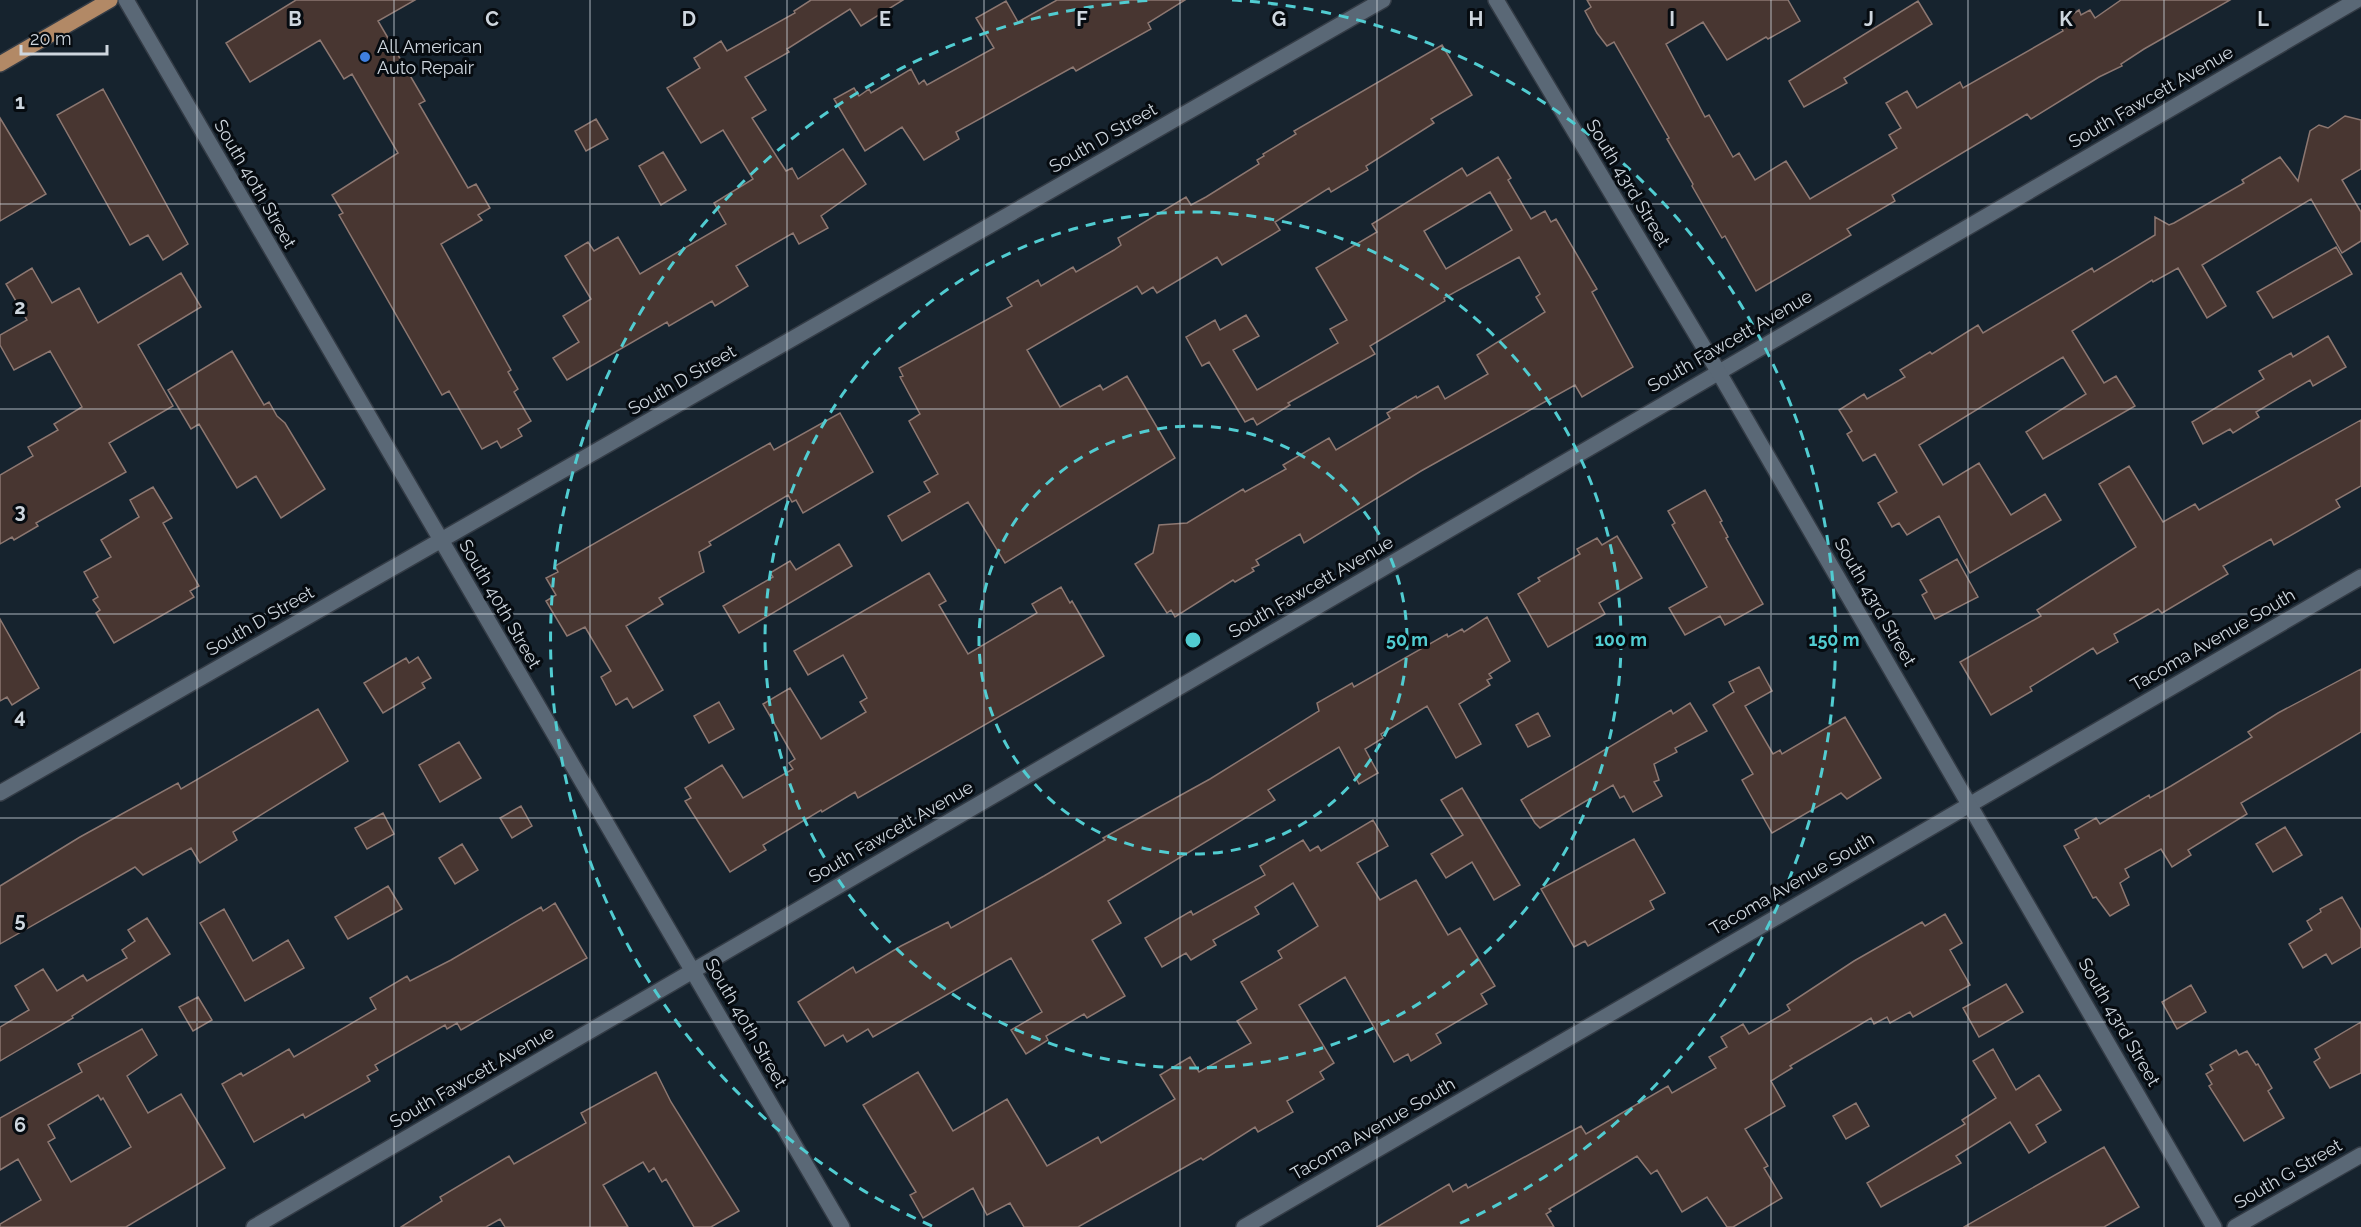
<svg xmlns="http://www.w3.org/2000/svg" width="2361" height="1227" viewBox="0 0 2361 1227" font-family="Raleway,sans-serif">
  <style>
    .building { fill: #483631; stroke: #8c7771; stroke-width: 1.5; fill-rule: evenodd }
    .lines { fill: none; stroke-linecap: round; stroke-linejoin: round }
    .minor-casing { stroke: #343c46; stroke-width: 18 }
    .tertiary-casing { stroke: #343c46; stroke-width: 18 }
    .primary-casing { stroke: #343c46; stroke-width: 18 }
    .minor { stroke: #5a6876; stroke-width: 15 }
    .tertiary { stroke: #5a6876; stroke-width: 15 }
    .primary { stroke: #b28966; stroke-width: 15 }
    .grid { fill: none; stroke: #ced6de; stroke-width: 1.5; stroke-opacity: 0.55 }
    .ring { fill: none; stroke: #51ccd1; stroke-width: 3; stroke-dasharray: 10 8 }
    .shop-dot { fill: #3f7fe0; stroke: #060b10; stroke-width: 2 }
    .labels { text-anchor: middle; stroke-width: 6; stroke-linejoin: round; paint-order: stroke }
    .poi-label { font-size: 18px; fill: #ced6de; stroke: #060b10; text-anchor: start }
    .street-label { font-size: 18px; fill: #ced6de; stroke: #060b10 }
    .grid-label { font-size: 20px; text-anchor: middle; font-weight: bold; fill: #ced6de; stroke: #060b10; stroke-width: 6; stroke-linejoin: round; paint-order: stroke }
    .centre { fill: #51ccd1; stroke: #060b10; stroke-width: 3 }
    .ring-label { font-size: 18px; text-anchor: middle; font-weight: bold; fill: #51ccd1; stroke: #060b10; stroke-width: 6; stroke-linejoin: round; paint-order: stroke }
  </style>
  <rect width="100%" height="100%" fill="#16232e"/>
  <path class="building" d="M296 0H415L378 21 425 101 419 104 468 188 476 184 490 208 478 215 482 220 441 244 511 370 508 372 518 389 514 392 531 421 518 429 522 436 501 448 497 441 482 449 449 391 442 395 339 215 343 213 332 195 398 153 352 74 344 79 320 40 250 82 226 43Z
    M811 0H903L861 26 850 9 787 49 789 52 745 77 766 110 752 118 786 171 792 168 798 179 843 149 866 184 821 216 828 228 799 244 793 233 736 266 748 286 715 306 712 301 669 326 667 322 567 380 553 358 579 342 563 316 591 299 565 256 588 242 594 251 618 237 640 274 726 224 714 203 753 179 723 130 701 143 667 88 700 68 694 58 721 41 727 51 795 13 794 11Z
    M1057 0H1185L1148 23 1151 29 1076 71 1073 67 956 132 959 139 924 160 902 127 865 151 834 99 854 88 859 96 869 89 871 93 911 69 919 84 924 80 927 85 994 48 976 18 1006 1 1018 22Z
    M1587 0H1788L1800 21 1768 39 1766 37 1727 60 1703 22 1666 44 1705 117 1709 115 1733 157 1739 153 1755 180 1786 161 1810 199 1897 148 1889 135 1901 128 1886 103 1907 91 1917 108 1960 82 1963 88 2063 31 2059 23 2079 10 2081 15 2090 10 2095 18 2121 0H2230L2144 49 2121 64 2122 66 2099 77 2031 119 2027 114 1892 195 1895 201 1847 229 1851 235 1756 291 1725 236 1722 238 1692 186 1693 184 1667 139 1669 138 1614 42 1607 46 1597 33 1585 11 1591 7Z
    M1918 1 1932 24 1844 78 1847 83 1804 107 1789 81Z
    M1442 45 1472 95 1431 119 1434 123 1366 166 1368 170 1331 192 1329 188 1275 222 1280 230 1222 265 1217 257 1157 293 1153 287 1142 294 1137 286 1027 350 1060 407 1100 385 1103 390 1127 376 1175 458 1005 563 968 502 902 541 888 516 930 492 924 482 938 474 909 421 920 414 900 377 903 376 899 368 1012 306 1007 298 1038 280 1041 286 1073 267 1076 272 1114 250 1121 245 1118 238 1186 197 1191 205 1206 197 1259 164 1257 160 1264 156 1263 154 1296 134 1294 131Z
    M103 89 188 244 163 260 148 235 130 245 57 115Z
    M2345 116 2361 120V169L2342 180 2361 212V241L2342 253 2311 199 2202 265 2226 306 2207 318 2178 268 2153 282 2152 280 2072 331 2104 383 2116 376 2135 406 2043 459 2026 432 2086 394 2063 357 1919 445 1943 485 1979 463 2011 515 2045 494 2061 520 1970 573 1939 516 1907 535 1899 523 1892 527 1878 503 1897 492 1875 454 1863 461 1847 434 1852 431 1839 410 1864 394 1867 399 1905 377 1900 370 1930 352 1932 354 1978 325 1983 333 2092 268 2094 272 2155 235V217L2169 225 2174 223 2244 183 2242 180 2280 157 2298 181 2310 131 2319 125 2328 128Z
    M0 118 46 194 0 221Z
    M596 119 608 139 586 151 575 131Z
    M663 152 686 190 661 205 639 166Z
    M1498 157 1511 178 1508 180 1531 219 1545 211 1551 222 1556 219 1597 289 1592 292 1633 367 1582 397 1575 385 1421 471 1304 543 1300 534 1256 560 1259 565 1252 568 1254 571 1235 582 1233 580 1175 617 1171 610 1167 613 1135 564 1153 553 1159 525 1187 523 1243 489 1245 492 1286 469 1283 465 1329 438 1336 450 1390 418 1387 413 1416 396 1417 398 1438 386 1445 399 1488 374 1477 355 1545 312 1536 297 1540 294 1519 257 1444 298 1445 301 1370 346 1375 354 1288 403 1290 405 1257 425 1253 418 1245 422 1209 362 1202 366 1186 337 1215 320 1220 330 1246 315 1259 336 1233 350 1257 390 1338 343 1330 329 1347 320 1316 268 1377 232 1372 224 1462 168 1467 176ZM1490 192 1512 230 1446 269 1424 231Z
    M2336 247 2352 274 2273 318 2257 292Z
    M32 268 52 303 79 288 98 323 181 273 201 307 138 345 173 406 109 443 126 472 36 523 38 526 14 540 12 537 0 544V475L33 456 28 447 58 430 54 424 82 407 50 351 14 370 0 345V335L27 320 6 284Z
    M2328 336 2346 367 2313 386 2310 380 2256 412 2259 417 2233 433 2230 429 2203 444 2192 422 2264 379 2259 371 2291 353 2293 357Z
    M232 351 264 405 269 402 277 416 285 423 325 489 281 518 256 476 237 488 199 424 191 429 168 390Z
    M840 413 873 472 803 513 796 500 792 502 788 495 709 542 711 545 699 552 704 572 659 598 663 604 626 626 663 690 633 708 627 698 616 705 601 677 611 671 585 627 567 636 546 601 556 595 546 578 558 572 555 566 770 443 774 450Z
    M2361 420V486L2336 500 2340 507 2274 545 2271 539 2223 566 2228 574 2162 613 2158 609 2114 634 2118 642 2097 654 2093 648 2030 687 2032 691 1991 715 1960 662 2041 616 2037 610 2136 547 2099 484 2129 466 2163 522 2195 504 2199 510Z
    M153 487 172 518 163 523 199 586 190 591 194 597 114 643 96 613 100 610 93 600 98 597 84 572 111 557 101 540 139 517 130 500Z
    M1705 490 1722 521 1720 522 1728 537 1726 538 1763 604 1725 625 1720 616 1685 635 1669 608 1707 587 1672 525 1675 523 1668 511Z
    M1617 536 1642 578 1599 603 1605 614 1548 647 1518 594 1540 581 1538 578 1580 554 1577 549 1597 538 1602 545Z
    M839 544 852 566 739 633 723 606 773 577 770 573 790 561 796 570Z
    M1957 559 1978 597 1935 619 1922 595 1927 592 1920 580Z
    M929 573 946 601 939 605 968 654 1037 613 1032 604 1061 587 1070 603 1072 601 1104 656 858 798 855 792 822 812 821 810 763 845 766 850 730 872 685 801 691 798 685 788 722 765 743 798 793 769 789 763 795 759 763 704 790 688 821 739 866 712 860 702 867 698 843 655 808 675 794 651Z
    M1487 617 1510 661 1489 674 1492 678 1487 680 1490 685 1459 704 1481 744 1456 758 1427 706 1381 734 1383 738 1365 749 1378 773 1359 784 1339 747 1268 790 1275 800 1108 901 1121 923 1092 940 1125 996 1087 1018 1084 1014 1046 1036 1048 1040 1026 1054 1011 1030 1042 1012 1011 958 873 1037 868 1029 847 1042 843 1035 825 1046 798 1002 853 967 856 973 901 946 948 922 951 928 1044 876 1105 840 1103 838 1210 779 1319 711 1317 703 1352 683 1354 687 1447 634 1448 637 1462 629 1464 632Z
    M0 619 39 688 12 705 7 697 0 701Z
    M418 657 431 678 422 683 425 688 383 713 364 683 406 658 409 663Z
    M1759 667 1772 691 1745 706 1773 754 1780 750 1782 754 1845 717 1881 778 1847 799 1841 793 1772 833 1742 780 1753 774 1713 705 1734 692 1729 682Z
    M2361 669V732L2241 803 2247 814 2188 850 2191 855 2172 867 2161 849 2125 869 2129 877 2120 883 2129 905 2110 916 2096 897 2093 898 2064 846 2079 838 2075 830 2096 818 2100 824 2149 795 2150 798 2171 786 2252 737 2248 732 2278 713Z
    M719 702 734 729 709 743 694 716Z
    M1690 703 1707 731 1675 748 1677 752 1654 764 1659 780 1654 782 1662 796 1633 812 1624 796 1620 798 1613 785 1540 828 1535 823 1521 800 1671 710 1673 714Z
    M318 709 348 761 233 832 237 840 200 863 191 848 143 875 135 867 0 944V886L80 837 178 783 181 789Z
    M1538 713 1550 736 1528 747 1516 725Z
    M459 742 481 778 440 802 419 765Z
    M1462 788 1520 885 1494 900 1472 862 1446 878 1431 854 1463 835 1441 800Z
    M521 806 532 826 512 838 500 818Z
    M383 813 394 834 367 849 355 828Z
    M1373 820 1388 846 1357 863 1380 900 1416 880 1448 935 1460 928 1495 986 1481 994 1487 1004 1436 1034 1441 1043 1411 1061 1408 1054 1394 1062 1345 977 1299 1005 1334 1063 1320 1072 1324 1079 1287 1101 1293 1112 1258 1132 1255 1127 1203 1160 1201 1158 1078 1227H1024L1010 1203 987 1215 973 1188 923 1218 910 1195 916 1192 863 1105 918 1072 953 1131 1007 1099 1047 1166 1098 1137 1101 1143 1175 1099 1160 1075 1190 1057 1199 1072 1251 1043 1237 1021 1257 1009 1241 982 1282 958 1278 951 1318 926 1293 883 1255 907 1259 914 1213 940 1216 945 1191 960 1186 953 1162 967 1145 938 1191 911 1193 915 1265 875 1260 866 1303 840 1310 851 1318 846 1321 851Z
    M2285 827 2302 855 2273 872 2256 844Z
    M1634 839 1665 893 1650 901 1654 909 1588 946 1585 941 1574 947 1541 889Z
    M462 844 478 870 455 884 439 858Z
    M388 886 402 909 348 939 335 917Z
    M2342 897 2361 930V947L2332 964 2326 954 2303 968 2289 944 2312 930 2307 921 2321 912 2320 909Z
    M555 903 587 958 461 1030 457 1023 447 1029 445 1025 375 1065 378 1070 367 1076 370 1081 305 1118 303 1114 254 1142 222 1084 241 1073 243 1076 289 1049 294 1057 376 1009 370 998 407 976 410 981 451 960 541 907 543 911Z
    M224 909 253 961 288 940 304 968 245 1001 200 923Z
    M1945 914 1962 943 1950 950 1970 985 1913 1017 1910 1012 1890 1023 1887 1017 1874 1024 1871 1018 1790 1066 1792 1068 1771 1081 1785 1106 1745 1129 1768 1166 1764 1168 1782 1198 1733 1227H1727L1707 1197 1682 1212 1657 1170 1651 1174 1637 1156 1549 1209 1551 1211 1546 1214 1554 1227H1377L1449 1184 1453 1192 1466 1184 1468 1188 1581 1126 1586 1134 1668 1086 1672 1093 1716 1068 1709 1057 1727 1047 1721 1037 1743 1024 1749 1034 1790 1010 1787 1005 1854 961 1922 922 1925 926Z
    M147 918 170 954 72 1016 73 1018 0 1061V1027L29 1010 15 986 43 969 57 991 83 975 87 981 127 958 122 950 135 941 128 930Z
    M2006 984 2023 1012 1979 1037 1963 1008Z
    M2191 985 2206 1012 2177 1029 2162 1002Z
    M198 997 212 1020 193 1031 179 1007Z
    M2361 1022V1073L2330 1088 2314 1062 2320 1058 2315 1049Z
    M142 1029 157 1055 127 1076 148 1113 181 1094 225 1168 126 1227H0V1224L41 1200 18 1159 0 1170V1118L82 1072 78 1064ZM98 1095 101 1100 103 1098 131 1147 71 1182 48 1142 55 1138 48 1125Z
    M1993 1049 2016 1090 2039 1075 2061 1110 2036 1125 2046 1142 2029 1153 2010 1122 1956 1156 1961 1163 1881 1207 1867 1183 1965 1124 1962 1120 1996 1098 1973 1061Z
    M2236 1050 2239 1055 2247 1051 2256 1065 2258 1064 2272 1088 2268 1091 2284 1118 2244 1141 2209 1086 2212 1084 2206 1074 2213 1070 2210 1065Z
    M656 1072 671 1102 739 1211 711 1227H694L666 1179 662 1182 654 1168 649 1172 643 1162 603 1185 628 1227H505L500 1219 486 1227H401L442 1201 440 1197 509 1156 514 1164 586 1123 581 1113Z
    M1856 1103 1869 1126 1846 1139 1833 1116Z
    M2104 1147 2139 1207 2104 1227H1964Z"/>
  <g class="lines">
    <defs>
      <path id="minor" d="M126 0 842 1227
        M0 793 1383 0
        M254 1227 2357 0
        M1244 1227 2361 577"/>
      <path id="tertiary" d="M1496 0 1718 371 2214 1227
        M2235 1227 2361 1155"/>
      <path id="primary" d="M0 64 110 0"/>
    </defs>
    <use href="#minor" class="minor-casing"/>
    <use href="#tertiary" class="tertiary-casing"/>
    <use href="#primary" class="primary-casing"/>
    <use href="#minor" class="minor"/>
    <use href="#tertiary" class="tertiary"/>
    <use href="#primary" class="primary"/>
  </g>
  <path class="grid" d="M197 0V1227M394 0V1227M590 0V1227M787 0V1227M984 0V1227M1180 0V1227M1377 0V1227M1574 0V1227M1771 0V1227M1968 0V1227M2164 0V1227M0 204H2361M0 409H2361M0 614H2361M0 818H2361M0 1022H2361"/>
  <g class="ring">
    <circle cx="1193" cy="640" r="214"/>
    <circle cx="1193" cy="640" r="428"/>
    <path d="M932 1226A641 641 0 0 1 1154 0M1232 0A641 641 0 0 1 1454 1226"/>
  </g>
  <circle class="shop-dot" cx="365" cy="57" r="6"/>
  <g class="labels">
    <g class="poi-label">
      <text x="377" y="53">All American<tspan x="377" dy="21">Auto Repair</tspan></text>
    </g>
    <g class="street-label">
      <text transform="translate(2151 97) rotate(-30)" y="6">South Fawcett Avenue</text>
      <text transform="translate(1103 138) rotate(-30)" y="6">South D Street</text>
      <text transform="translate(1628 183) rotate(59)" y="6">South 43rd Street</text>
      <text transform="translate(255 184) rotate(60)" y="6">South 40th Street</text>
      <text transform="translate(1730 341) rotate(-30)" y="6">South Fawcett Avenue</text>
      <text transform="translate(682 380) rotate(-30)" y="6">South D Street</text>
      <text transform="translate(1311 587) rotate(-30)" y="6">South Fawcett Avenue</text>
      <text transform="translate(1875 602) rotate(60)" y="6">South 43rd Street</text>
      <text transform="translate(500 604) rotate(60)" y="6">South 40th Street</text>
      <text transform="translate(260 621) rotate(-30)" y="6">South D Street</text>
      <text transform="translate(2213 640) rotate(-30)" y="6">Tacoma Avenue South</text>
      <text transform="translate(891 832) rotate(-30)" y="6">South Fawcett Avenue</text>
      <text transform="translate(1792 884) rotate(-30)" y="6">Tacoma Avenue South</text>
      <text transform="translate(2119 1022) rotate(60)" y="6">South 43rd Street</text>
      <text transform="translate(746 1023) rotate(60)" y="6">South 40th Street</text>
      <text transform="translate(472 1077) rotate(-30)" y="6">South Fawcett Avenue</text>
      <text transform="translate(1373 1129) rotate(-30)" y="6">Tacoma Avenue South</text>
      <text transform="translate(2288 1174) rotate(-30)" y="6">South G Street</text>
    </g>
  </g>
  <g class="grid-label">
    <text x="295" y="26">B</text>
    <text x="492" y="26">C</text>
    <text x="689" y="26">D</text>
    <text x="885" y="26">E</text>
    <text x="1082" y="26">F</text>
    <text x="1279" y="26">G</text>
    <text x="1476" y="26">H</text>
    <text x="1672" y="26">I</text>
    <text x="1869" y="26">J</text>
    <text x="2066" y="26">K</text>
    <text x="2263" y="26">L</text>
    <text x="20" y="109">1</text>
    <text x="20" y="314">2</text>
    <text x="20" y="518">3</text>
    <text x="20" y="723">4</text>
    <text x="20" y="927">5</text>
    <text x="20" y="1132">6</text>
  </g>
  <circle cx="1193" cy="640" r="9" class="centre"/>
  <g class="ring-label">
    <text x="1407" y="646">50 m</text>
    <text x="1621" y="646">100 m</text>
    <text x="1834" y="646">150 m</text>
  </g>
  <path d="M21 45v9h86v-9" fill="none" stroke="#ced6de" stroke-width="3"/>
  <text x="30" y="45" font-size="18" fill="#ced6de" stroke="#060b10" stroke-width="4.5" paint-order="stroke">20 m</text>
</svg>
